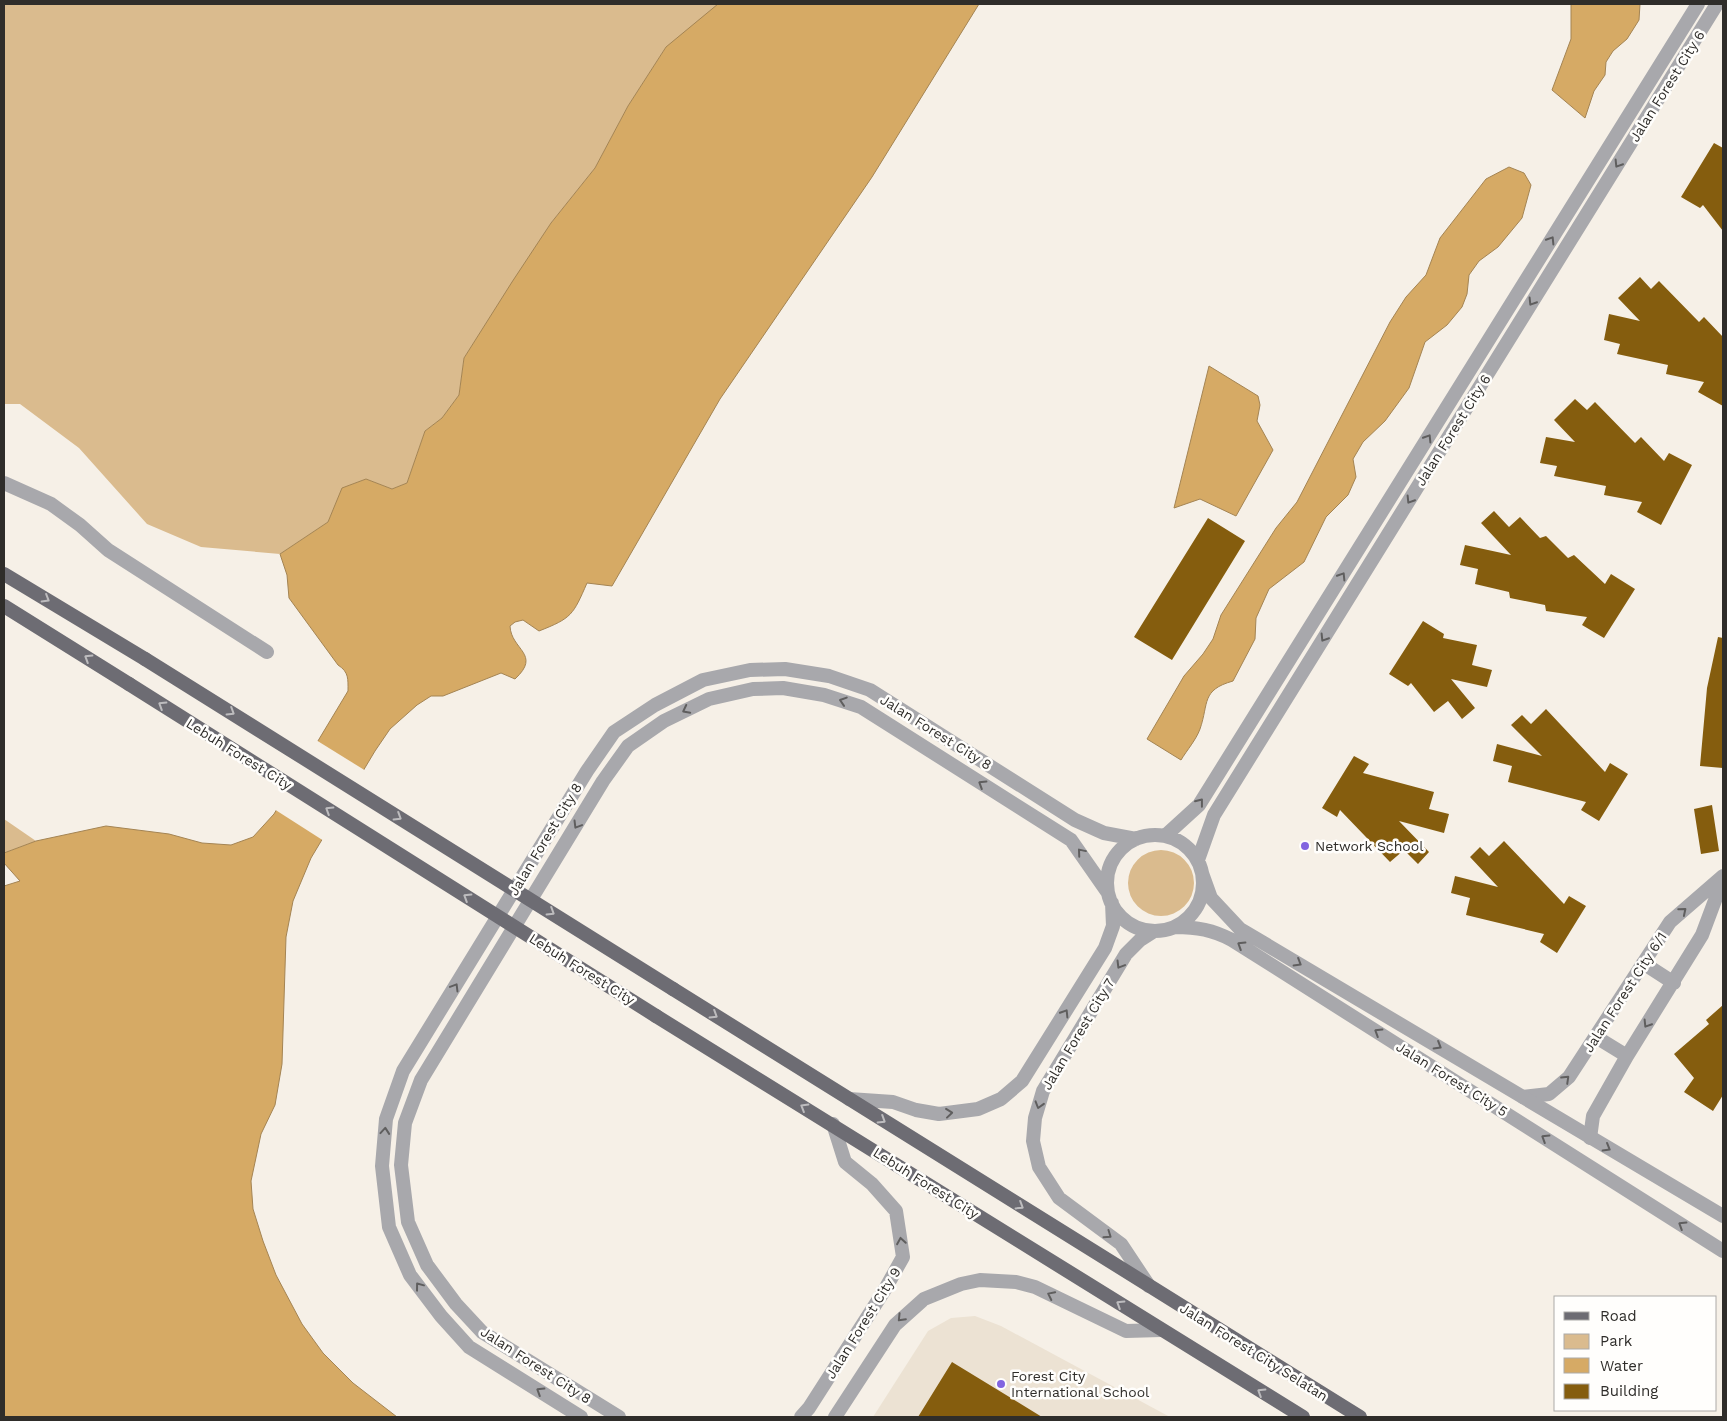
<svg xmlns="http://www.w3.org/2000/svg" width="1727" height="1421" viewBox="0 0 1727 1421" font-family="'Work Sans',sans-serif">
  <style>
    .built { fill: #ece2d3 }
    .green { fill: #dabb8e }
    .water { fill: #d6aa65; stroke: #a48453 }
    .pier { fill: #f6f0e7 }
    .building { fill: #855d0e }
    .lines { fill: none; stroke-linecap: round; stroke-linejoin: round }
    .minor { stroke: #a8a8ac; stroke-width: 14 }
    .tertiary { stroke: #a8a8ac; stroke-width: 14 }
    .primary { stroke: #6d6c73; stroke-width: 14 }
    .primary-bridge { stroke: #6d6c73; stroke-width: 14 }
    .oneway { stroke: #5f5e5e }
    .oneway2 { stroke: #bdbcbe }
    .poi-dot { fill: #8265e0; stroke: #fffefc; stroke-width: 2 }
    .labels { text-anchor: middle; stroke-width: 5; stroke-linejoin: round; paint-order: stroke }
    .street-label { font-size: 14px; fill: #2f2d2a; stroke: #fffefc }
    .poi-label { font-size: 14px; fill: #2f2d2a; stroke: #fffefc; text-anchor: start }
  </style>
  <rect width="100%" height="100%" fill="#f6f0e7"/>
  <path class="built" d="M975 1316 1001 1326 1170 1417H873L928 1331 951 1318Z"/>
  <path class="green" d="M4 4H778L666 47 628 106 595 168 551 223 464 358 459 395 442 418 425 431 407 483 392 489 366 479 343 488 328 522 280 554 201 547 147 524 79 448 20 404H4Z
    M4 819 36 841 4 853Z
    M1128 883a33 33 0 1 1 66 0a33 33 0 1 1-66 0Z"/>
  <path class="water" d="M718 4H979L872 177 720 399 612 586 587 583C573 615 572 618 539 631L523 620 515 622 510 626C511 650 542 654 515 679L501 673 443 696H431L417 705 390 729 375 751 311 858 293 901 286 937 282 1064 275 1105 261 1134 251 1181 253 1209 263 1241 276 1275 302 1324 323 1353 353 1383 397 1417H4V886L20 881 4 863V853L36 841 106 826 169 834 202 843 231 845 253 837 274 814 348 691C348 679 349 672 338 665L289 598 287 575 280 554 328 522 342 488 366 479 392 489 407 483 425 431 442 418 459 395 464 358 512 282 551 223 595 168 628 106 666 47Z
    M1571 4H1640L1639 20 1627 39 1613 51 1606 62 1605 75 1594 91 1585 118 1552 90 1571 39Z
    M1509 167 1524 173 1531 185 1522 218 1498 247 1479 261 1469 275 1467 294 1462 307 1447 325 1425 342 1409 388 1385 421 1363 442 1353 459 1356 477 1348 495 1326 517 1304 562 1269 589 1256 618 1255 639 1233 681C1201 690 1209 703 1200 729 1196 740 1187 750 1181 760L1147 739 1184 676 1203 654 1213 639 1221 615 1276 528 1297 502 1390 322 1406 297 1426 275 1440 238 1486 179Z
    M1209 366 1258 396 1260 405 1257 421 1273 450 1236 516 1200 499 1174 508Z"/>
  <path class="pier" d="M316 740 366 771 324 841 274 809Z"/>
  <path class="building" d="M1714 143 1723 148V231L1703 205 1700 208 1681 197Z
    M1640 277 1651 289 1659 281 1699 322 1704 317 1723 337V406L1698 392 1704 382 1666 374 1668 365 1617 354 1620 344 1604 340 1609 314 1640 321 1618 298Z
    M1575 399 1587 410 1595 402 1635 443 1641 437 1664 461 1669 453 1692 465 1661 525 1637 512 1642 502 1604 495 1606 486 1554 476 1557 466 1540 463 1546 437 1575 442 1554 420Z
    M1494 511 1509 527 1520 517 1540 538 1546 536 1568 558 1574 555 1605 584 1611 574 1635 589 1604 638 1582 625 1587 617 1546 611 1545 605 1510 598 1509 592 1475 584 1478 569 1460 565 1465 545 1511 555 1481 523Z
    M1208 518 1245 541 1172 660 1134 637Z
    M1423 621 1444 634 1443 638 1477 645 1472 665 1492 670 1487 687 1451 679 1475 708 1462 719 1448 701 1434 712 1411 683 1408 686 1389 674Z
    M1718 637 1723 638V768L1700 766 1707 688Z
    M1546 709 1605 772 1610 763 1628 774 1599 821 1581 810 1586 802 1508 782 1512 766 1493 761 1497 744 1542 756 1511 725 1522 715 1531 724Z
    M1354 756 1369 764 1363 773 1434 792 1429 809 1449 814 1444 833 1399 821 1429 852 1418 864 1404 850 1390 862 1340 810 1337 817 1322 808Z
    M1712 805 1719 851 1701 854 1694 809Z
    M1504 841 1564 904 1569 896 1586 906 1557 953 1540 942 1544 934 1466 915 1470 898 1451 893 1455 876 1498 887 1470 857 1480 847 1489 856Z
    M1723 1005V1095L1713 1111 1684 1092 1694 1078 1674 1054 1709 1024 1706 1020Z
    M952 1362 1042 1417H918Z"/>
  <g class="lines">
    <path class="minor" d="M4 483 51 504 80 525 108 550 267 652
      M1643 963 1674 983
      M1596 1037 1627 1056
      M1523 1097 1549 1094 1569 1077 1670 922 1723 876
      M1590 1138 1593 1116 1627 1056 1702 935 1723 879"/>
    <path class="tertiary" d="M1107 883a48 48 0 1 1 96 0a48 48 0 1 1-96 0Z
      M1165 836 1199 805 1698 4
      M1198 860 1214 815 1717 4
      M1202 873 1211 898 1240 929 1723 1216
      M1175 927C1197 927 1213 930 1232 940L1723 1251
      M849 1099 893 1102 916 1110 939 1114 978 1109 1001 1099 1022 1081 1105 948 1113 926 1112 903
      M1149 1286 1121 1244 1059 1198 1039 1167 1033 1141 1035 1118 1043 1091 1126 954 1140 940 1154 931
      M581 1417 469 1347 441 1316 410 1275 389 1227 382 1166 386 1119 403 1071 587 771 614 732 655 705 703 680 750 670 785 669 829 676 870 690 1075 820 1104 833 1136 839
      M619 1417 482 1332 456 1304 427 1265 408 1222 401 1165 405 1123 421 1080 603 781 628 746 664 721 709 699 753 689 783 688 824 695 861 707 1071 840 1108 893
      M801 1417 809 1408 884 1291 903 1257 896 1211 872 1184 845 1162 833 1124
      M835 1417 895 1325 924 1299 961 1284 980 1280 1016 1282 1035 1287 1126 1331 1161 1330"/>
    <path class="primary" d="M4 574 145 659
      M4 606 129 684
      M673 989 1360 1417
      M656 1016 1303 1417"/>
    <path class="primary-bridge" d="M145 659 673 989
      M129 684 656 1016"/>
  </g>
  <defs><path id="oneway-chevron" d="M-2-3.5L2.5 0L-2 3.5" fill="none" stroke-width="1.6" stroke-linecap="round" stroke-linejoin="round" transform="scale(1.25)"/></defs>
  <g class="oneway">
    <use href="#oneway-chevron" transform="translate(1618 164) rotate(122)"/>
    <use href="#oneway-chevron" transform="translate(1551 240) rotate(-58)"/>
    <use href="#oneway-chevron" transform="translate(1532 302) rotate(122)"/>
    <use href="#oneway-chevron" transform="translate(1428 438) rotate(-58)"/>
    <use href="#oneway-chevron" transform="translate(1410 500) rotate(122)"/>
    <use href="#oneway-chevron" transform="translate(1342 576) rotate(-58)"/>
    <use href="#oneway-chevron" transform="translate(1324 638) rotate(122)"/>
    <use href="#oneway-chevron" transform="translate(843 701) rotate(-162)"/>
    <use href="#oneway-chevron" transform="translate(686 710) rotate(153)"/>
    <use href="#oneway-chevron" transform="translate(982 784) rotate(-148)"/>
    <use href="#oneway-chevron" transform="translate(1200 802) rotate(-52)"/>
    <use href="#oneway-chevron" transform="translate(577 825) rotate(121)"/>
    <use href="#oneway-chevron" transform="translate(1081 852) rotate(-130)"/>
    <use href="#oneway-chevron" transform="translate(1683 911) rotate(-40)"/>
    <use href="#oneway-chevron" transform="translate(1241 945) rotate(-148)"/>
    <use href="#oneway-chevron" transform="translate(1298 963) rotate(31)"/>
    <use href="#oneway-chevron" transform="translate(1120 965) rotate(121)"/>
    <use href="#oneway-chevron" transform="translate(455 987) rotate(-59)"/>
    <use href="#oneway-chevron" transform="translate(1065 1013) rotate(-58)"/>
    <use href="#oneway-chevron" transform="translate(1647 1024) rotate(122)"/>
    <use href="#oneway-chevron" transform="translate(1378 1032) rotate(-148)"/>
    <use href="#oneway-chevron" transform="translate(1438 1046) rotate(31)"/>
    <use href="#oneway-chevron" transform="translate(1566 1079) rotate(-44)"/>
    <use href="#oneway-chevron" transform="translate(1039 1105) rotate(107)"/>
    <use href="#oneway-chevron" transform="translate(949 1113) rotate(-6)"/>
    <use href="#oneway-chevron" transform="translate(385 1131) rotate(-85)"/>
    <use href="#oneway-chevron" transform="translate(1545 1138) rotate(-148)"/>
    <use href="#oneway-chevron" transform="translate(1607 1148) rotate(30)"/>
    <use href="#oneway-chevron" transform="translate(1682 1225) rotate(-148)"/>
    <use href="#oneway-chevron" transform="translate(1108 1235) rotate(35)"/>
    <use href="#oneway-chevron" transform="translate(901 1241) rotate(-99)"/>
    <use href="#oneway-chevron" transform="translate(419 1286) rotate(-127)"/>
    <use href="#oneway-chevron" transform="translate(1051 1295) rotate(-154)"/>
    <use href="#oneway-chevron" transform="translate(901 1318) rotate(134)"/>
    <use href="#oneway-chevron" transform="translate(540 1391) rotate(-148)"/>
  </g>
  <g class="oneway2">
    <use href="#oneway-chevron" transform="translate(46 599) rotate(31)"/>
    <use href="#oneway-chevron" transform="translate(88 658) rotate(-148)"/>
    <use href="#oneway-chevron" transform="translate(162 705) rotate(-148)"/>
    <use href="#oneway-chevron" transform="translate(231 712) rotate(32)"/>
    <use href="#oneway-chevron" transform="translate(329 810) rotate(-148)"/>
    <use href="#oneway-chevron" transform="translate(398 817) rotate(32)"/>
    <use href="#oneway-chevron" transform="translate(467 897) rotate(-148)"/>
    <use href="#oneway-chevron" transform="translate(551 912) rotate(32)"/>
    <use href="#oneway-chevron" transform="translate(714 1015) rotate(32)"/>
    <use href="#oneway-chevron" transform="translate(804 1107) rotate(-149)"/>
    <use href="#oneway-chevron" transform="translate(882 1120) rotate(32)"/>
    <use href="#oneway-chevron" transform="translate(1020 1206) rotate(32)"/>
    <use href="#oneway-chevron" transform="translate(1120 1304) rotate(-148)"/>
    <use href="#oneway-chevron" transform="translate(1261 1392) rotate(-148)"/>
  </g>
  <g class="poi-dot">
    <circle cx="1305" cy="846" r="5"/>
    <circle cx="1001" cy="1384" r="5"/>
  </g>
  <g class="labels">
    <g class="street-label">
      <text transform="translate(1667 86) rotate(-58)" y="5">Jalan Forest City 6</text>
      <text transform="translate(1453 430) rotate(-58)" y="5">Jalan Forest City 6</text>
      <text transform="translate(936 732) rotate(32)" y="5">Jalan Forest City 8</text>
      <text transform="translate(239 754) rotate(32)" y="5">Lebuh Forest City</text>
      <text transform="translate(545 839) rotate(-59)" y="5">Jalan Forest City 8</text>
      <text transform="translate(582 969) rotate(32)" y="5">Lebuh Forest City</text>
      <text transform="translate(1625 992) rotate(-57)" y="5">Jalan Forest City 6/1</text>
      <text transform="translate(1078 1034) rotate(-59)" y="5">Jalan Forest City 7</text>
      <text transform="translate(1452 1079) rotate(32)" y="5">Jalan Forest City 5</text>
      <text transform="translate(926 1183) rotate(32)" y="5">Lebuh Forest City</text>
      <text transform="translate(863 1323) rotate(-58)" y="5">Jalan Forest City 9</text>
      <text transform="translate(1254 1352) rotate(32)" y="5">Jalan Forest City Selatan</text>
      <text transform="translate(536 1365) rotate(33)" y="5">Jalan Forest City 8</text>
    </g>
    <g class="poi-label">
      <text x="1315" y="851">Network School</text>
      <text x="1011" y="1381">Forest City<tspan x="1011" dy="16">International School</tspan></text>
    </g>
  </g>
  <rect width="1727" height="1421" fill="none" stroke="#2f2d2a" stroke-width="10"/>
  <rect x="1554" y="1296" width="162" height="115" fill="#fffefc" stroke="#acaaa8"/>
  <rect x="1564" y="1312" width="25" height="8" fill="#6d6c73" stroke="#acaaa8"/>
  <text x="1600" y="1321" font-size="15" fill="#2f2d2a">Road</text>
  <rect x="1564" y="1334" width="25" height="15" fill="#dabb8e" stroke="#acaaa8"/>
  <text x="1600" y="1346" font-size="15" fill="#2f2d2a">Park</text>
  <rect x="1564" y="1358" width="25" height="15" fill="#d6aa65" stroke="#acaaa8"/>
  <text x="1600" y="1371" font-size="15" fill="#2f2d2a">Water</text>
  <rect x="1564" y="1384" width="25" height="15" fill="#855d0e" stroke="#acaaa8"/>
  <text x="1600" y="1396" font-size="15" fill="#2f2d2a">Building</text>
</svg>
